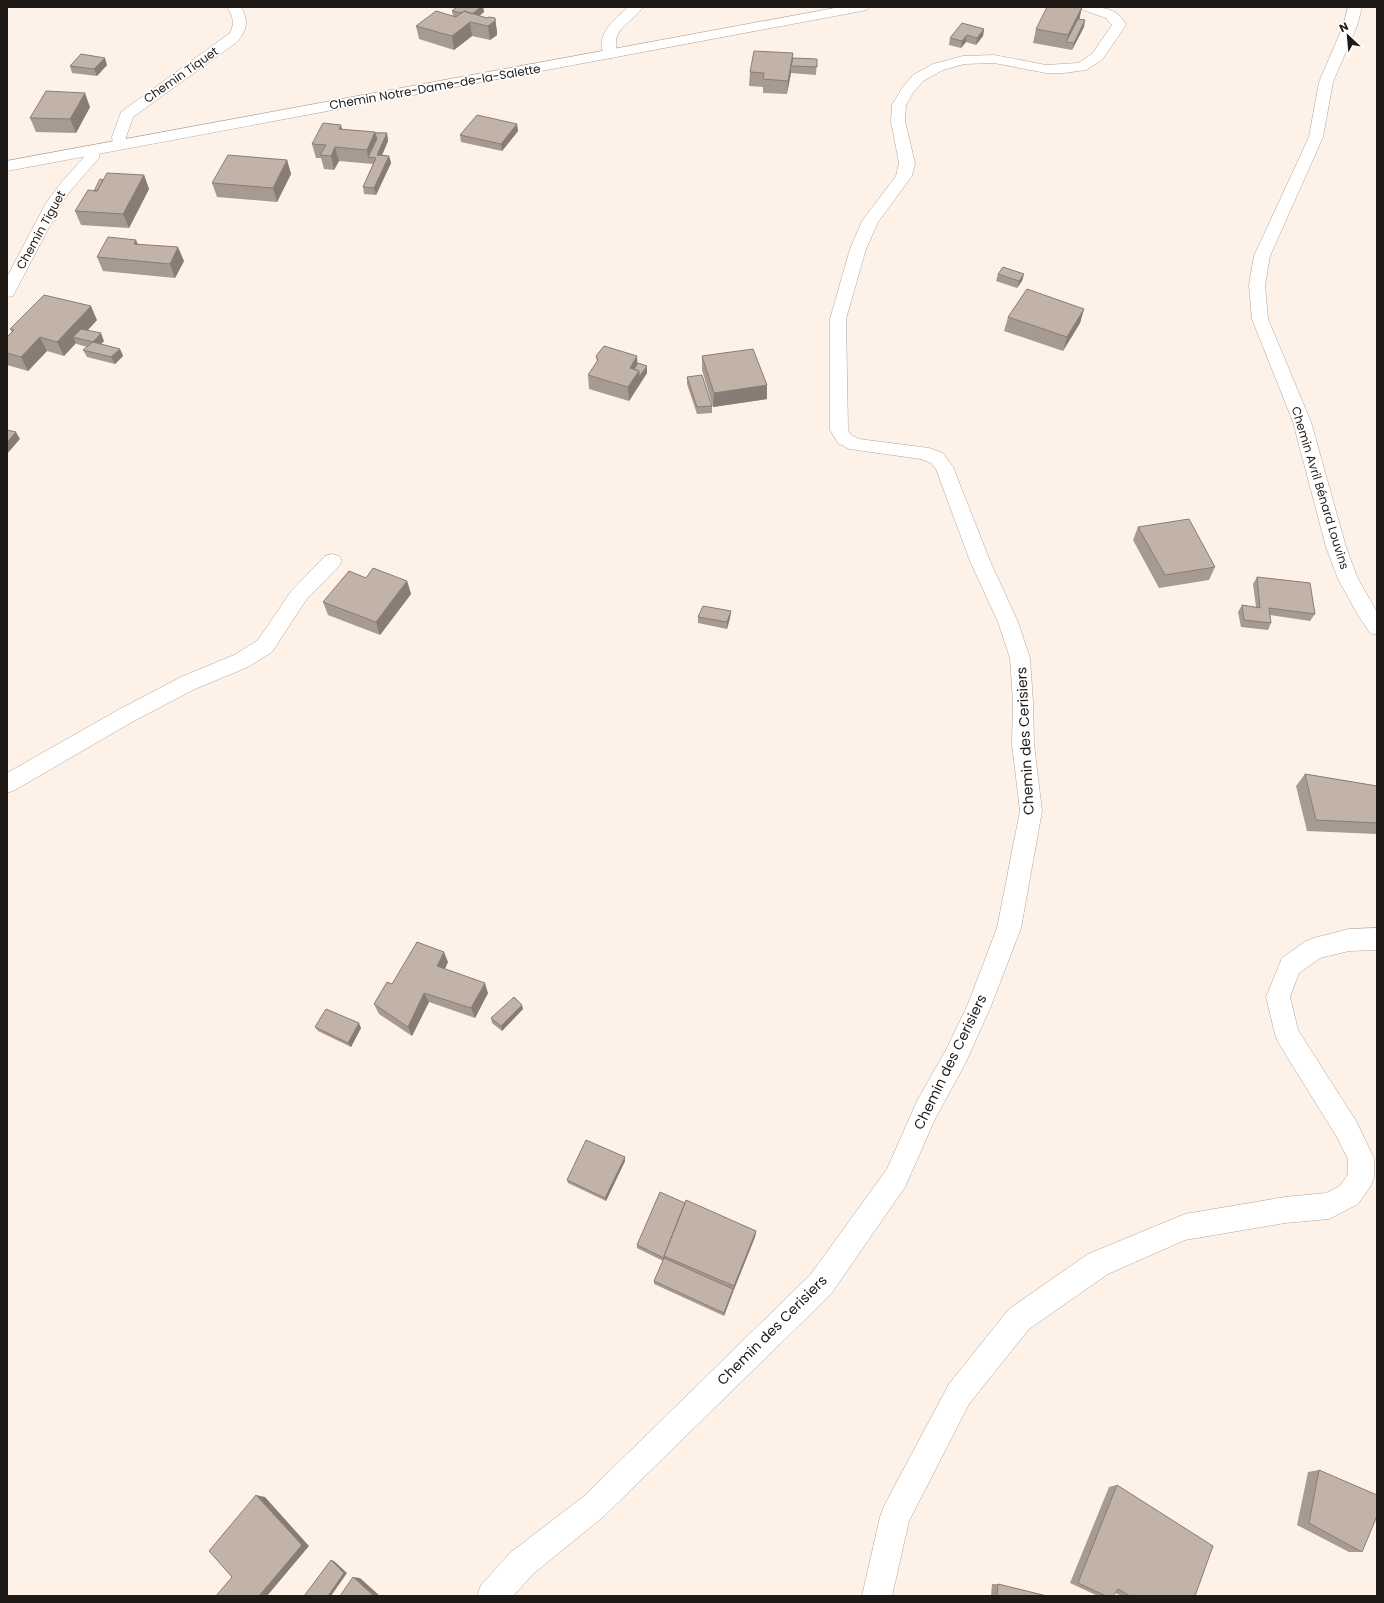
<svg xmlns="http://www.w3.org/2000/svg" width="1384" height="1603" viewBox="0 0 1384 1603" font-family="Poppins,sans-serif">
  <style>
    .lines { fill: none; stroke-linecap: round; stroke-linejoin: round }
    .minor-casing { stroke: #b3a59b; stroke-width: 1 }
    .tertiary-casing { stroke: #b3a59b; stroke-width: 1 }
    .minor { fill: #fff; fill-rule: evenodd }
    .tertiary { fill: #fff; fill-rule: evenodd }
    .wall { fill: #a79a91 }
    .shaded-wall { fill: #887d76 }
    .building { fill: #c2b3a9; stroke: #887d76 }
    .labels { text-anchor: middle; stroke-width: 3.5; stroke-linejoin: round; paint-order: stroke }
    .far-street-label { font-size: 12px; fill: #1f1a16; stroke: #fff }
    .street-label { font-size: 14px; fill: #1f1a16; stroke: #fff }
  </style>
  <rect width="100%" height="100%" fill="#fdf1e8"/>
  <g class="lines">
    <defs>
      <path id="minor" d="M227 7H241C249 21 247 30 237 42L133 117 126 137 127 145 125 148 120 149 115 148 113 145 112 137 121 112 230 33C235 23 233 16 227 7Z
        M628 7H643C631 24 609 29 618 54L616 57 611 58 606 57C592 37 615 19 628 7Z
        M1081 7C1099 7 1117 6 1126 25L1102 60 1086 70 1064 73H1046L994 63 964 64 943 70 923 81 913 93 906 105 905 121 915 163 912 176 878 222 866 249 846 319 848 430 851 435 859 439 929 448 943 453 953 467 990 561 1018 622 1030 658 1033 702 1034 744 1042 811 1021 928 991 1006 965 1064 935 1119 905 1187 831 1294 603 1517 533 1574 513 1596H477L481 1585 511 1552 583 1497 811 1274 887 1169 917 1101 947 1048 968 1004 997 928 1020 811 1012 744 1013 702 1010 658 998 622 970 561 936 469 931 463 921 459 849 449 838 443 830 430V319L850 249 862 221 896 176 899 163 891 121 892 105 902 88 913 75 933 64 963 56 994 55 1046 65 1078 63 1092 54 1112 25 1106 18 1083 10Z
        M1348 7H1362L1357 26 1333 82 1323 137 1270 256 1265 285 1268 319 1311 422 1346 547 1358 579 1377 612V635L1370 633 1358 615 1338 579 1326 547 1293 422 1252 319 1249 285 1254 256 1309 137 1319 82 1343 26Z
        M92 147 97 148 99 151V158L71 190 62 203 15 292 13 296 7 297V277L46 203 60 184 84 157 87 148Z
        M332 554 339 556 342 561 339 566 306 600 272 652 248 667 195 689 132 722 15 790 7 793V773L118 710 181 677 234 655 258 640 292 590 325 556Z
        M1377 928V950L1349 951 1320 958 1299 973 1290 997 1298 1030 1356 1121 1374 1158V1178L1370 1187 1358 1204 1329 1219 1285 1223 1185 1240 1108 1274 1029 1329 969 1404 909 1521 892 1596H862L880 1517 884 1506 949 1384 1009 1309 1088 1254 1185 1214 1285 1197 1326 1193 1340 1186 1348 1174V1159L1338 1139 1278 1042 1275 1034 1266 997 1282 958 1306 941 1314 938 1349 929Z"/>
      <path id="tertiary" d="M840 7H869L867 10 862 11 7 171V161Z"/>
    </defs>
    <use href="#minor" class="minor-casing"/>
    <use href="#tertiary" class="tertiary-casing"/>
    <use href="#minor" class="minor"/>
    <use href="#tertiary" class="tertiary"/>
  </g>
  <path class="wall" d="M460 7H483L484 12 479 16 487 18H495L497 32V35L490 40 472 36 454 50 419 39 416 26 453 16 452 11Z
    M1082 7 1079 19 1084 27 1072 50 1033 43 1036 29Z
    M984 29 983 36 976 45 966 42 961 48 949 45 950 38Z
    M793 53 792 61 817 59 816 75 791 73 787 94 763 93V87L749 86 750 72Z
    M107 65 97 76 72 73 70 66Z
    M90 107 76 133 36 132 30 118Z
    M517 124 518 131 502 151 461 142 460 135Z
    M343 130 387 133 388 141 382 155 389 156 391 163 376 195 364 194 363 187 373 164 339 161 334 170 324 169 321 158H316L312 144Z
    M287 160 291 174 277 202 217 197 212 183Z
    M144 175 149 189 129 228 81 225 75 211 94 191 103 180Z
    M138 244 184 261 175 278 103 271 97 257Z
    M998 274H1024L1022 281 1017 288 996 281Z
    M1084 309 1080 323 1063 351 1004 331 1008 317Z
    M97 320 87 330 104 341 101 344 120 349 123 356 115 364 87 357 83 350 87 347 77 344 76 343 64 356 47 351 28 371 7 365V337L12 332 10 329Z
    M596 356 638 363 647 366V373L629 401 589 389 588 375 597 362Z
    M702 356 767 399 713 407 702 370Z
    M687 377 712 406V413L697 414 687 384Z
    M1138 527 1215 567 1209 580 1159 588 1133 540Z
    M1257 577 1315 614 1310 621 1270 615 1271 623 1268 630 1241 627 1238 612 1242 605 1256 607 1253 584Z
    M366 578 407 581 411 594 380 635 328 615 323 602Z
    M731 611 730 618 727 629 698 623V617Z
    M1305 774 1377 786V834L1307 831 1296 786Z
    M448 962 445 969 488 993 475 1018 429 1002 412 1036 379 1014 374 1004 392 984Z
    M523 1009 502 1031 492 1023 491 1018Z
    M315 1027 361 1028 351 1047 318 1031Z
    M625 1157V1161L606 1201 568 1183 567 1180Z
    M685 1203 756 1231 755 1237 733 1292 724 1316 654 1284V1281L663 1261 637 1248V1245Z
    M1319 1470 1362 1552H1349L1297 1525 1308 1472Z
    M1117 1485 1195 1596H1122L1115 1593 1113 1596H1098L1070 1583 1109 1487Z
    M992 1584H998L1047 1596H991Z"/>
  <path class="shaded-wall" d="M481 7H483L484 12 471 22 470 15Z
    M1082 7 1079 21 1066 42 1068 35Z
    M495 18 497 32V35L490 40 488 26Z
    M1085 20 1084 27 1072 50 1074 43Z
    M470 22 472 36 454 50 452 36Z
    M984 29 983 36 976 45 977 38Z
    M967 35 966 42 961 48 962 41Z
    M793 53 792 66H791V73L787 94 788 81Z
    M105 58 107 65 97 76 94 69Z
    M85 93 90 107 76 133 70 119Z
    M517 124 518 131 502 151 501 144Z
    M341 125 344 136 339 129Z
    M375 132 378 146 368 157 367 150Z
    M387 133 388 141 379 162 377 155Z
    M335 147 339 161 334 170 331 156Z
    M389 156 391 163 376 195 374 188Z
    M287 160 291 174 277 202 273 188Z
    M144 175 149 189 129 228 123 214Z
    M136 240 142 254 134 244Z
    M178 247 184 261 175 278 170 264Z
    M1024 274 1022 281 1017 288 1019 281Z
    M91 306 97 320 80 339 73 337 76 343 64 356 57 342Z
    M1084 309 1080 323 1063 351 1067 337Z
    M101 333 104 341 96 349 93 342Z
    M40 337 47 351 28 371 21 357Z
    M120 349 123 356 115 364 111 357Z
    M637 356 638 370 630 368Z
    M647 366V373L629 401 628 387 639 371Z
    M767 385V399L713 407 714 393Z
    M16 432 20 439 7 454V442Z
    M407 581 411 594 380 635 376 622Z
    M731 611 730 618 727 629V622Z
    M444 952 448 962 441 976 437 966Z
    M485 983 488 993 475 1018 471 1008Z
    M424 993 429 1002 412 1036 408 1027Z
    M522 1005 523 1009 502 1031 501 1026Z
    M359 1023 361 1028 351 1047 348 1043Z
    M625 1157V1161L606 1201 605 1198Z
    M756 1231 755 1237 733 1292 734 1286Z
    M733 1289V1292L724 1316V1313Z
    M256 1495 265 1497 309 1546 267 1596H259Z
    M331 1560 334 1561 347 1573 331 1596H328Z
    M353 1577 360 1578 380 1596H374Z"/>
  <path class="building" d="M457 7H481L472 14 464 11 462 13 452 11Z
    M1047 7H1082L1068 35 1036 29Z
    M436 11 456 17 464 11 487 18 489 17 495 18V21L488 26 470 22 452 36 416 26Z
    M1078 19 1085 20 1074 43 1066 42Z
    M962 23 984 29 977 38 967 35 962 41 950 38Z
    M754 51 793 53 788 81 763 79 764 73 750 72Z
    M81 54 105 58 94 69 70 66Z
    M793 58 817 59V67L791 66Z
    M46 91 85 93 70 119 30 118Z
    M477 115 517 124 501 144 460 135Z
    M323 123 341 125 339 129 375 132 367 150 335 147 331 156 320 155 326 145 312 144Z
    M375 133H387L377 155 389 156 374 188 363 187 376 158 368 157 377 139Z
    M228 155 287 160 273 188 212 183Z
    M107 173 144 175 123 214 75 211 88 190 97 191Z
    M100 179 103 180 97 191H94Z
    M108 237 136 240 134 244 178 247 170 264 97 257Z
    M1003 267 1024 274 1019 281 998 274Z
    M1027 289 1084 309 1067 337 1008 317Z
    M44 295 91 306 57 342 40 337 21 357 7 353V337L14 330 10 329Z
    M81 329 101 333 93 342 73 337Z
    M93 342 120 349 111 357 83 350Z
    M604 346 637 356 630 368 639 371 628 387 588 375 598 360 596 356Z
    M753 349 767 385 714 393 702 356Z
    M638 363 647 366 639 377V371L634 369Z
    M702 375 712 406 697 407 687 377Z
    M7 430 16 432 7 442Z
    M1189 519 1215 567 1165 575 1138 527Z
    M373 568 407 581 376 622 323 602 349 571 366 578Z
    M1257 577 1310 583 1315 614 1269 608 1271 623 1244 620 1242 605 1260 608Z
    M703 606 731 611 727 622 698 617Z
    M1305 774 1377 786V823L1316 820Z
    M417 942 444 952 437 966 485 983 471 1008 424 993 408 1027 374 1004 387 982 392 984Z
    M514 997 522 1005 501 1026 491 1018Z
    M326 1009 359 1023 348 1043 315 1027Z
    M586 1140 625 1157 605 1198 567 1180Z
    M660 1192 685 1203 664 1256V1258L637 1245Z
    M686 1200 756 1231 734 1286 664 1256Z
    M664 1258 733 1289 724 1313 654 1281Z
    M1319 1470 1377 1495V1516L1362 1552 1309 1523Z
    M1117 1485 1213 1546 1195 1596H1130L1118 1589 1113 1596H1106L1078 1583Z
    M256 1495 302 1545 259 1596H216L232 1577 209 1551Z
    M331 1560 344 1573 328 1596H304Z
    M353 1577 374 1596H340Z
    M998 1584 1047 1596H997Z"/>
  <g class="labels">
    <g class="far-street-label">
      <text transform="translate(181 75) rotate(-35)" y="4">Chemin Tiquet</text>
      <text transform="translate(435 87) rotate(-10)" y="4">Chemin Notre-Dame-de-la-Salette</text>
      <text transform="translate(41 230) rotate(-61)" y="4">Chemin Tiguet</text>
      <text transform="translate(1320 488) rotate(73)" y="4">Chemin Avril Bénard Louvins</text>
    </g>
    <g class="street-label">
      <text transform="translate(1025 741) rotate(-93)" y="5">Chemin des Cerisiers</text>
      <text transform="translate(950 1062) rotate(-64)" y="5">Chemin des Cerisiers</text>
      <text transform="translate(772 1330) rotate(-45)" y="5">Chemin des Cerisiers</text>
    </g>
  </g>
  <rect width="1384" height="1603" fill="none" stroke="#1f1a16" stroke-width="16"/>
  <g transform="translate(1348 36) rotate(334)" stroke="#ffffff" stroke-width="3" paint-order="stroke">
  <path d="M0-3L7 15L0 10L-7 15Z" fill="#1f1a16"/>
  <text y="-6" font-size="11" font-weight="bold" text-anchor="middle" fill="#1f1a16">N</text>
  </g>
</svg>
